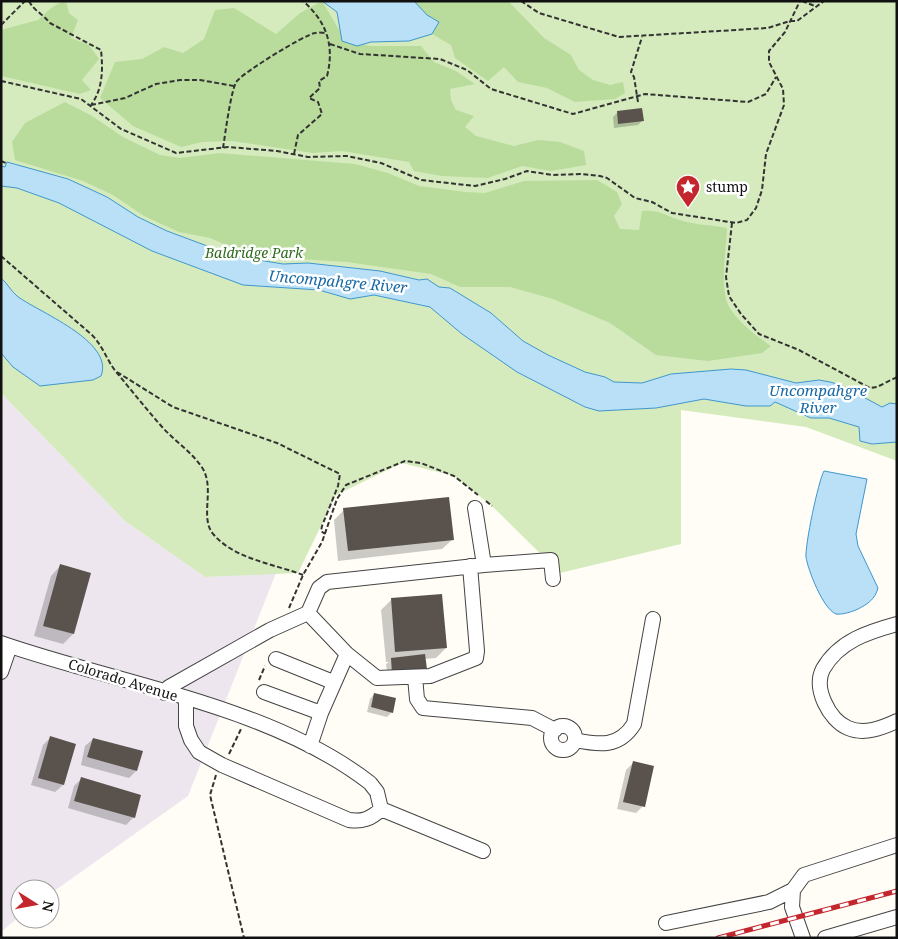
<svg xmlns="http://www.w3.org/2000/svg" width="898" height="939" viewBox="0 0 898 939" font-family="'Noto Serif',serif">
  <style>
    .industrial { fill: #eee6ef }
    .green { fill: #d5ebbd }
    .forest { fill: #b9dc9c }
    .water { fill: #b9e0f7; stroke: #3f96cf }
    .shadow { fill: #0003 }
    .building { fill: #5a524d }
    .lines { fill: none; stroke-linecap: round; stroke-linejoin: round }
    .minor-casing { stroke: #444; stroke-width: 16 }
    .path { stroke: #333; stroke-width: 2; stroke-dasharray: 5 2.5; stroke-linecap: butt }
    .minor { stroke: #fff; stroke-width: 14 }
    .rail-casing { stroke: #c4262e; stroke-width: 5 }
    .rail { stroke: #fff; stroke-width: 3; stroke-dasharray: 9; stroke-linecap: butt }
    .labels { text-anchor: middle; stroke-width: 5; stroke-linejoin: round; paint-order: stroke }
    .poi-label { font-size: 14px; fill: #111; stroke: #fff; text-anchor: start }
    .park-label { font-size: 14px; font-style: italic; fill: #2f6b1f; stroke: #fff }
    .street-label { font-size: 14px; fill: #111; stroke: #fff }
    .water-label { font-size: 15px; font-style: italic; fill: #1768a6; stroke: #fff }
  </style>
  <rect width="100%" height="100%" fill="#fffdf5"/>
  <path class="industrial" d="M1 393 125 521 205 577 276 573 188 796 50 894V889H20V916L1 932Z"/>
  <path class="green" d="M1 1H897V461L806 427 681 410V544L560 573 492 506 454 476 402 463 336 495 298 573 205 577 125 521 1 393Z"/>
  <path class="forest" d="M62 1H66L69 13 78 20 71 38 89 45 99 59 82 80 91 90 80 94 1 76V30L38 20 50 9Z
    M322 1 344 38 369 46H421L434 62 456 71 475 84 450 89 451 100 456 110 474 116 465 127 476 136 514 146 538 140 560 142 584 151 586 165 551 171 522 166 488 178 442 176 414 171 409 162 342 151 313 153 232 141 202 142 181 147 133 126 100 98 115 62 142 59 164 47 183 53 204 39 215 10 234 8 276 34 300 13Z
    M414 1H508L544 38 571 55 579 70 593 80 610 85 623 82 625 93 615 99 575 102 547 88 518 82 504 67 488 81 455 58 451 45 432 34 438 22 427 15Z
    M65 102 92 116 123 137 160 155 180 158 220 153 355 164 388 173 419 186 466 192 485 193 524 181 597 180 617 192 622 204 614 216 620 229 639 230 642 211C659 209 668 217 683 221 697 225 712 225 727 228 726 251 721 277 726 299 730 316 757 337 771 346L762 353 708 361 656 355 610 323 553 299 510 287H460L431 274 347 262 284 258 235 249 210 238 179 232 144 216 113 195 83 181 15 160 12 142 25 123Z"/>
  <path class="water" d="M322 1H414L427 15 439 22 432 34 409 41 371 42 357 46 342 41 337 12Z
    M7 162 68 179 107 197 138 217 167 231 234 256 283 264 308 263 380 271 419 280 427 279 439 287 450 288 491 313 523 341 548 355 585 372 605 377 614 382 642 383 671 374 731 369 746 370 796 383 819 380 830 382 841 385 882 407 890 403 897 404V442L872 444 860 441 859 427 829 418H811L775 402 770 406H746L704 399 656 408 599 411 585 407 517 372 462 334 430 307 374 295 350 299 319 290 243 285 152 251 59 203 17 188 1 186V166L5 167Z
    M1 278C7 283 11 291 17 296 36 311 115 341 101 376L93 380 40 386 13 367 1 353Z
    M824 471 867 479 856 534 858 546 878 588C875 599 868 604 858 609 852 612 841 615 836 614 823 609 808 570 806 557 805 545 818 482 824 471Z"/>
  <path class="shadow" d="M618 112 642 121 638 125 614 128 613 117Z
    M344 510 453 539 442 549 338 561 334 520Z
    M61 565 73 634 63 644 34 636 51 576Z
    M391 600 446 648 436 658 424 659 426 669 421 674 388 678 386 664 389 662H386L381 610Z
    M374 694 392 712 387 717 367 712 370 699Z
    M50 738 75 745 63 785 55 792 31 785 43 745Z
    M93 739 136 771 129 778 81 765 85 746Z
    M634 762 643 806 636 813 617 809 626 770Z
    M81 779 140 796 133 818 126 825 68 808 74 786Z"/>
  <path class="building" d="M642 108 644 121 618 124 617 111Z
    M449 497 454 540 348 551 343 508Z
    M60 564 91 573 74 634 43 626Z
    M442 594 447 648 395 652 391 598Z
    M425 654 427 669 392 674 391 658Z
    M374 693 396 698 393 713 371 707Z
    M50 736 76 744 64 785 38 778Z
    M93 738 143 751 137 771 87 757Z
    M633 761 654 766 645 807 623 802Z
    M81 777 141 795 135 818 74 801Z"/>
  <g class="lines">
    <defs>
      <path id="minor" d="M484 565 551 560 553 579
        M308 613 347 654 377 678 430 676 476 658 477 651 470 566
        M897 624C868 632 839 641 823 669 813 688 829 720 848 728 864 735 882 728 897 721
        M1 643C119 684 271 706 370 783L377 792 381 809
        M276 659 333 682
        M1 672 10 646
        M415 677 417 699 423 708 532 718 555 730
        M264 692 321 713 347 654
        M165 693 169 687 270 630 308 613 319 588 327 582 484 565 475 508
        M186 699V726L191 740 199 752 222 765 349 820C362 822 371 819 381 809L483 851
        M551 738a12 12 0 1 1 24 0a12 12 0 1 1-24 0Z
        M575 740C599 745 619 748 634 724L653 619
        M310 746 321 713
        M666 923 769 902 793 890
        M803 938 792 907 793 890 804 875 897 845
        M825 938 897 917"/>
    </defs>
    <use href="#minor" class="minor-casing"/>
    <path class="path" d="M29 1C34 11 43 14 50 23L101 50C103 69 103 89 91 105
      M521 1 539 13 619 37 768 28 790 21H797L824 1
      M802 1 815 6
      M1 25 25 1
      M330 44 360 54 440 59 467 70 491 89 573 114 645 94 748 102 766 94 776 77
      M1 81 81 99 121 129 176 153 228 147 277 151 308 157 347 156 381 163 421 180 475 186 505 179 527 171 552 175 580 174 600 176 607 178 635 198 652 202 672 213 736 223 747 220 756 208 762 190 766 154 784 105 783 89 769 62V51L785 32 800 1
      M638 102 634 77 631 72 642 37
      M91 105 125 98 156 84 180 80H200L234 86
      M223 148C225 136 231 88 237 81 244 72 304 35 315 33 318 32 323 33 326 33
      M294 154 298 135 322 114 318 102 309 98 320 88 319 81 327 76C335 45 326 21 303 1
      M1 161 6 163
      M732 223 726 277 729 296 741 314 759 334 799 350 870 388 877 387 897 377
      M1 256 92 335C103 346 107 361 117 373 132 391 147 410 163 428 176 442 193 453 203 469 215 490 199 519 214 535 235 559 274 564 303 575
      M117 372 173 407 277 443 340 474 338 486 322 526 321 531 325 534
      M486 501 492 506
      M289 608 303 575 322 542 337 499 346 485 405 461 421 463 454 476 478 495
      M259 680 265 666
      M229 754 241 729
      M216 775 210 795 244 938"/>
    <use href="#minor" class="minor"/>
    <defs>
      <path id="rail" d="M718 938 897 891"/>
    </defs>
    <use href="#rail" class="rail-casing"/>
    <use href="#rail" class="rail"/>
  </g>
  <defs>
    <symbol id="sight-pin" viewBox="-11 -11 22 30"><path d="M0 17L-7.5 6A9.5 9.5 0 1 1 7.5 6Z" fill="#c4262e" stroke="#fff"/><path d="M0-6L1.8-2.2L6-1.7L2.9 1.2L3.7 5.4L0 3.3L-3.7 5.4L-2.9 1.2L-6-1.7L-1.8-2.2Z" fill="#fff"/></symbol>
  </defs>
  <g fill-rule="evenodd">
    <use href="#sight-pin" x="674" y="173" width="28" height="38"/>
  </g>
  <g class="labels">
    <g class="poi-label">
      <text x="706" y="192">stump</text>
    </g>
    <g class="park-label">
      <text x="254" y="258">Baldridge Park</text>
    </g>
    <g class="street-label">
      <text transform="translate(123 680) rotate(17)" y="5">Colorado Avenue</text>
    </g>
    <g class="water-label">
      <text transform="translate(338 282) rotate(5)" y="5">Uncompahgre River</text>
      <text x="818" y="396">Uncompahgre<tspan x="818" dy="17">River</tspan></text>
    </g>
  </g>
  <rect width="898" height="939" fill="none" stroke="#111111" stroke-width="5"/>
  <g transform="translate(35 904) rotate(101)"><circle r="24" fill="#ffffff" stroke="#a0a0a0"/>
  <path d="M0-4L9 19L0 12L-9 19Z" fill="#c4262e"/>
  <text y="-8" font-size="14" font-weight="bold" text-anchor="middle" fill="#111111">N</text>
  </g>
</svg>
